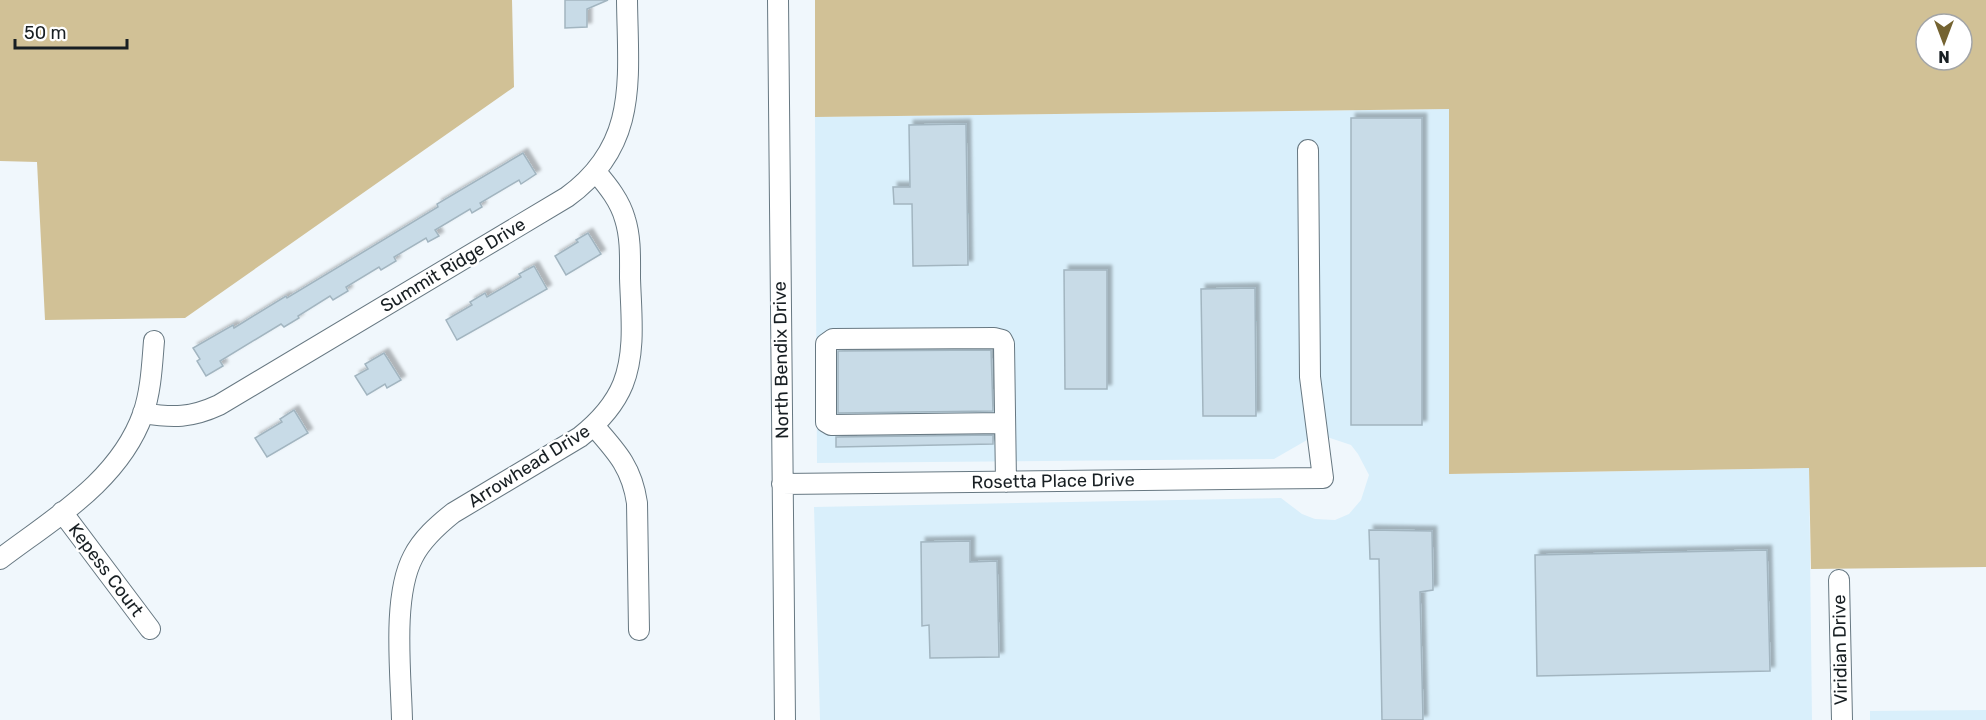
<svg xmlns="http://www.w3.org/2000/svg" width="1986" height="720" viewBox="0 0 1986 720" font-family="Rubik,sans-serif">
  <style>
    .built { fill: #d9effb }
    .green { fill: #d1c196; fill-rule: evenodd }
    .building { fill: #c8dbe7; stroke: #a2b5c0; stroke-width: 1.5; filter: url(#shadow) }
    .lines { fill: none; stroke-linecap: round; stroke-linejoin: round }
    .minor-casing { stroke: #677882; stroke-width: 22 }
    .minor { stroke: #fff; stroke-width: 20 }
    .labels { text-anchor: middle; stroke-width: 5; stroke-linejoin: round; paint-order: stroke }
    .street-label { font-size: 18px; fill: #181f23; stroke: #fff }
  </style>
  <defs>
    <filter id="shadow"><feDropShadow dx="4.5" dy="-4.5" stdDeviation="1.5" flood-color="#0004"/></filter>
  </defs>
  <rect width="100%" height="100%" fill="#f0f7fc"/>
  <path class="built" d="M1449 109V474L1809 468 1812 720H820L814 507 1281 498 1302 514 1315 519 1335 520 1349 514 1361 500 1369 475 1358 454 1351 445 1330 438 1307 440 1274 459 817 463 815 117Z
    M1986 710V720H1870V711Z"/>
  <path class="green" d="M0 0H512L514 87 185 318 45 320 37 162 0 161Z
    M815 0H1986V567L1811 569 1809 468 1449 474V109L815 117ZM1926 24H1962V60H1926Z"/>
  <path class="building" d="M565 0H608L587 9V27L565 28Z
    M1351 118H1422V425H1351Z
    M966 124 968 265 913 266 912 204H894L893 187H910L909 125Z
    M523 153 536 174 521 184 519 180 480 203 482 207 472 213 470 209 435 230 439 236 428 242 426 238 394 257 396 261 381 270 379 267 346 287 348 291 333 300 330 296 298 316 299 318 284 327 281 324 220 361 223 366 206 376 197 361 200 359 193 348 233 325 234 328 286 296 287 298 438 207 437 204Z
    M588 233 601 254 566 275 555 256 578 242 576 240Z
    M534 266 547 289 457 340 446 320 472 305 470 302 485 293 487 297 521 277 519 274Z
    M1064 270H1107V389H1065Z
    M1255 288 1256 416H1203L1201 289Z
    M991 350 993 411 838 413V351Z
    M384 353 401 380 387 388 385 384 367 395 355 376 368 369 365 364Z
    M294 410 308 433 267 457 255 438 282 422 280 419Z
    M993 435V444L836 447V437Z
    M1369 530 1432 531 1433 590 1420 592 1423 720H1382L1379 559H1370Z
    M970 541V562L997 561 999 657 930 658 929 625 922 626 921 542Z
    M1767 550 1770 671 1537 676 1535 555Z"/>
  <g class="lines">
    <defs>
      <path id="minor" d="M778 0 785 720
        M143 413C173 418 191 418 219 405L567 197C639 145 628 79 627 0
        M1005 423 831 425 826 422V344L833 339 994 338 1002 340 1004 344 1006 482
        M594 426C617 452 632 468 637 503L639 630
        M782 484 1323 478 1310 377 1308 150
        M62 512 150 629
        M0 559C54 518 119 481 143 414 151 391 152 365 154 341
        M1839 580 1842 720
        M402 720C401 674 392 597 413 557 422 539 438 525 453 513L580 437C599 422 614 406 623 384 636 351 631 313 630 278 630 259 631 238 625 219 620 201 608 186 596 172"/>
    </defs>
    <use href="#minor" class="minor-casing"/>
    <use href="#minor" class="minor"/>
  </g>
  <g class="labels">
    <g class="street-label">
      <text transform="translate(453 265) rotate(-31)" y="6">Summit Ridge Drive</text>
      <text transform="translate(781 360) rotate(-91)" y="6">North Bendix Drive</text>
      <text transform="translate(529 466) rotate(-32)" y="6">Arrowhead Drive</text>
      <text transform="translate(1053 481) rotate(-1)" y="6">Rosetta Place Drive</text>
      <text transform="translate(106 570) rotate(53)" y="6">Kepess Court</text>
      <text transform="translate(1840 650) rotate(-91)" y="6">Viridian Drive</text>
    </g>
  </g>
  <g transform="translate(1944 42) rotate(180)"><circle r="28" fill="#ffffff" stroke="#a3a5a7" stroke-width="1.5"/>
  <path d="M0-4.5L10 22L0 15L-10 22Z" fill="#746331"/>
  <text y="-9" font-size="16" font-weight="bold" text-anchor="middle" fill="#181f23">N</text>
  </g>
  <path d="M15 39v9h112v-9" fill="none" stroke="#181f23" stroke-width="3"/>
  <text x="24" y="39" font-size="18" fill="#181f23" stroke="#ffffff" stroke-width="4.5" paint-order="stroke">50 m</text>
</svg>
